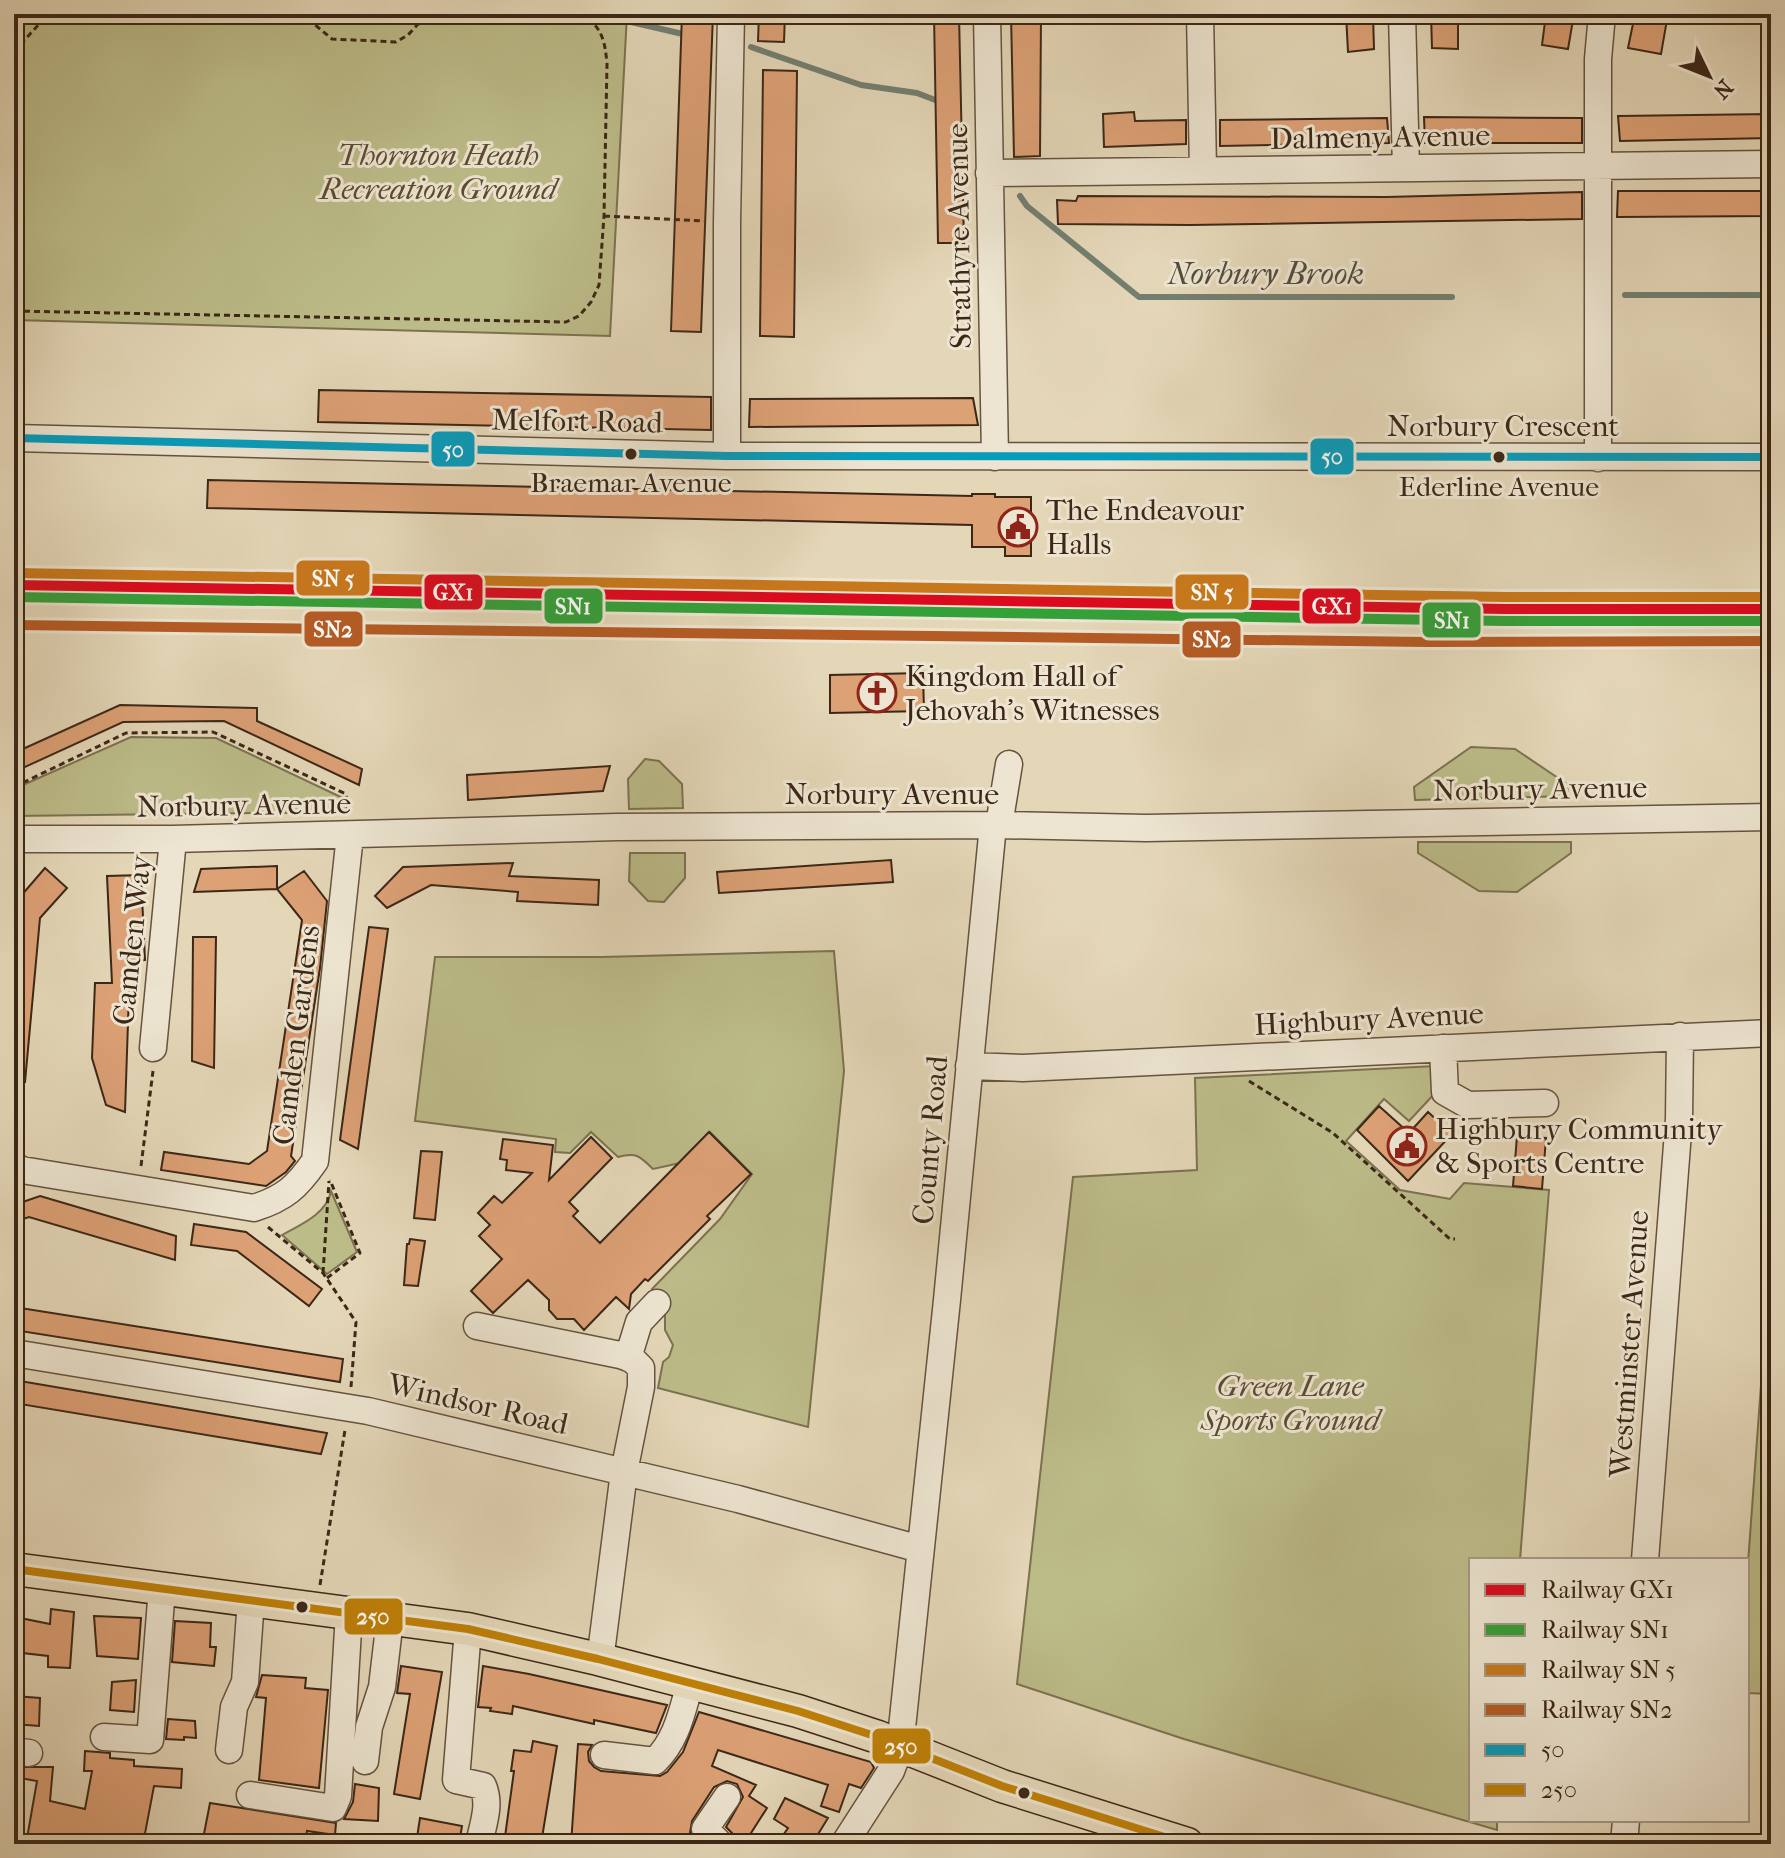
<svg xmlns="http://www.w3.org/2000/svg" width="1785" height="1858" viewBox="0 0 1785 1858" font-family="'IM FELL French Canon',serif">
  <style>
    .green { fill: #bcbc89; stroke: #7c7250; stroke-width: 2 }
    .lines { fill: none; stroke-linecap: round; stroke-linejoin: round }
    .stream { stroke: #727f70; stroke-width: 6 }
    .building { fill: #dda176; stroke: #3c2717; stroke-width: 2 }
    .minor-casing { stroke: #66533f; stroke-width: 29 }
    .major-casing { stroke: #3c2717; stroke-width: 35 }
    .path { stroke: #3c2717; stroke-width: 3; stroke-dasharray: 6 4; stroke-linecap: butt }
    .minor { stroke: #ede5d1; stroke-width: 26 }
    .major { stroke: #e4d7b8; stroke-width: 32 }
    .bus-1-casing { stroke: #ede5d1; stroke-width: 14 }
    .bus-2-casing { stroke: #ede5d1; stroke-width: 14 }
    .bus-1 { stroke: #069cbc; stroke-width: 8 }
    .bus-2 { stroke: #bf8007; stroke-width: 8 }
    .rail-1-casing { stroke: #ede5d1; stroke-width: 16 }
    .rail-2-casing { stroke: #ede5d1; stroke-width: 16 }
    .rail-3-casing { stroke: #ede5d1; stroke-width: 16 }
    .rail-4-casing { stroke: #ede5d1; stroke-width: 16 }
    .rail-1 { stroke: #dc0a1e; stroke-width: 10 }
    .rail-2 { stroke: #34a03a; stroke-width: 10 }
    .rail-3 { stroke: #c8781c; stroke-width: 10 }
    .rail-4 { stroke: #b55b24; stroke-width: 10 }
    .bus-dot { fill: #3c2717; stroke: #ede5d1; stroke-width: 3 }
    .labels { text-anchor: middle; stroke-width: 6; stroke-linejoin: round; paint-order: stroke }
    .bus-label { font-size: 28px; fill: #3c2717; stroke: #ede5d1 }
    .street-label { font-size: 30px; fill: #3c2717; stroke: #ede5d1 }
    .park-label { font-size: 30px; font-style: italic; fill: #5c4c34; stroke: #ede5d1 }
    .poi-label { font-size: 30px; fill: #3c2717; stroke: #ede5d1; text-anchor: start }
    .water-label { font-size: 32px; font-style: italic; fill: #524c3c; stroke: #ede5d1 }
    .line-badge { stroke: #ede5d1; stroke-width: 3 }
    .badge-label { font-size: 22px; text-anchor: middle; font-weight: bold; fill: #fff }
  </style>
  <rect width="100%" height="100%" fill="#e4d7b8"/>
  <filter id="stains"><feTurbulence type="fractalNoise" baseFrequency=".0025" numOctaves="4"/><feColorMatrix values="0 0 0 0 .2 0 0 0 0 .09 0 0 0 0 .02 0 0 0 .5 -.17"/></filter>
  <radialGradient id="worn" r=".72"><stop offset=".6" stop-color="#630" stop-opacity="0"/><stop offset="1" stop-color="#630" stop-opacity=".3"/></radialGradient>
  <path class="green" d="M14 14H627L610 336 14 320Z
    M131 737 216 738 345 799 348 812 14 816V789Z
    M1471 747 1515 749 1567 784 1568 796 1415 800 1414 787Z
    M645 759 659 761 682 784 683 808 629 809 628 779Z
    M1418 842H1571V853L1517 892 1479 891 1418 853Z
    M630 853H685V878L664 902 648 901 629 881Z
    M834 951 844 1071 808 1427 658 1388 663 1362 669 1357 673 1345 665 1330V1311L670 1305 652 1289 720 1219 752 1174 710 1132 680 1163 653 1169C640 1156 636 1152 618 1157L591 1132 570 1153 555 1152 556 1139 415 1121 435 957H602Z
    M1435 1066 1436 1092 1409 1121 1384 1099 1346 1141 1400 1190 1450 1199 1464 1183 1549 1190 1520 1560H1471V1820H1497V1830L1184 1739 1017 1684 1073 1177 1197 1170 1195 1078Z
    M331 1191 357 1252 327 1274 282 1235C300 1225 327 1214 331 1191Z
    M1771 1248V1694L1747 1693V1577Z"/>
  <g class="lines">
    <path class="stream" d="M597 14 687 35
      M751 47 861 85 917 93 943 103
      M1020 196 1027 206 1139 297H1452
      M1625 295H1771"/>
  </g>
  <path class="building" d="M682 14H713L701 332 671 331Z
    M759 14H785L784 42 758 41Z
    M934 14H959L964 243H938Z
    M1011 14H1041L1040 156 1014 157Z
    M1346 14H1373L1374 49 1348 52Z
    M1431 14H1458V49L1432 48Z
    M1546 14H1574L1568 49 1542 45Z
    M1635 14H1668L1661 54 1628 48Z
    M763 70 797 71 794 337 760 336Z
    M1134 112 1135 121 1186 120V144L1104 147 1103 114Z
    M1771 114V138L1620 141 1618 116Z
    M1424 117 1582 118V143H1425Z
    M1387 118 1389 143 1220 146V120Z
    M1618 191H1771V216L1617 217Z
    M1582 192V219L1190 225 1058 224 1057 200 1076 201 1078 196 1386 197Z
    M319 390 711 397V430L318 422Z
    M973 398 978 425 749 427 750 399Z
    M208 480 972 496V494H995V497H1031V556H1005V547H972V525L207 508Z
    M923 673 924 711 830 713V675Z
    M120 705 257 708V721L362 769 359 785 224 721 123 722 14 772V753Z
    M610 766 603 791 468 800 467 775Z
    M891 860 893 882 719 893 717 872Z
    M513 863 509 876 599 880 598 905 517 901 518 892 431 885 387 908 375 896 403 867Z
    M277 866V889L194 892 201 869Z
    M45 868 67 888 40 918 25 1082H14V959L20 897Z
    M304 871 327 901 320 968 291 1156 295 1161 286 1172 266 1186 161 1170 164 1152 249 1164 267 1151 302 920 277 889Z
    M141 875 145 960 130 963 125 1112 106 1105 92 1058 95 983H112L107 876Z
    M369 927 388 929 358 1149 340 1140Z
    M193 937H216L214 1068 192 1061Z
    M1379 1106 1409 1133 1428 1112 1452 1134 1408 1181 1357 1130Z
    M709 1132 751 1174 707 1216 710 1219 648 1281 645 1279 631 1294 629 1309 616 1297 584 1330 574 1319H557L549 1310V1300L528 1280 493 1313 471 1291 502 1259 479 1236 490 1225 478 1213 494 1196 502 1203 532 1173 506 1170 507 1160 500 1159 503 1139 553 1145 549 1180 591 1137 612 1158 569 1202 578 1211 573 1216 600 1243Z
    M1517 1136 1546 1138 1542 1189 1513 1186Z
    M421 1151 442 1152 435 1220 414 1218Z
    M40 1196 176 1236 175 1260 29 1217 14 1222V1205Z
    M194 1224 246 1232 322 1289 309 1306 237 1251 191 1245Z
    M410 1239 425 1241 418 1286 404 1285 407 1244H409Z
    M14 1307 343 1359 340 1382 14 1330Z
    M14 1380 327 1433 321 1454 14 1403Z
    M51 1609 74 1612 70 1668 48 1667V1656L14 1652V1625H17L20 1618 50 1624Z
    M94 1616 141 1618 138 1659 97 1656Z
    M175 1621 211 1623 210 1647H216L214 1666 172 1662Z
    M401 1666 442 1672 420 1799 394 1794 410 1694 397 1693Z
    M483 1666 529 1674 667 1705 656 1733 594 1720V1724L513 1706 512 1714 490 1711 491 1708 478 1707Z
    M262 1675 306 1678 305 1688 328 1690 319 1788 259 1780 266 1698 256 1697Z
    M136 1680 134 1712 110 1710 112 1682Z
    M14 1696 40 1698 39 1726 14 1724Z
    M699 1712 871 1762 874 1768 861 1788 849 1784 839 1812 821 1806 828 1785 718 1750 712 1766 756 1785 749 1796 767 1808 744 1844H736L732 1833 726 1827 743 1797 737 1784 727 1781 714 1787 692 1821 690 1833 697 1844H628L616 1836 611 1844H571L578 1744 592 1745 588 1752 589 1761 594 1767 601 1771 660 1776 667 1772 683 1752Z
    M168 1719 195 1721 196 1738 184 1737V1740L166 1739Z
    M533 1741 557 1746 541 1844H504L514 1771H511L514 1750 531 1752Z
    M85 1751 110 1753V1758L134 1760V1766L182 1769 181 1788 154 1786 143 1844H26L37 1781 14 1777V1767H53L50 1801 85 1809 92 1771H84Z
    M355 1784 379 1788 378 1821 344 1819 353 1802Z
    M785 1798 828 1818 812 1844H777L788 1828 774 1819Z
    M210 1803 336 1823 335 1835 307 1831 305 1844H202Z
    M420 1818 462 1826 459 1844H416Z"/>
  <g class="lines">
    <defs>
      <path id="minor" d="M987 14 995 457
        M1200 14 1203 170
        M1402 14 1406 168
        M989 173 1771 164
        M14 438 727 456 1771 457
        M727 456V222L731 14
        M1598 458V59L1602 14
        M999 825 1009 764
        M14 839H173L617 827 999 825 1146 828 1771 817
        M153 1048 173 839
        M1443 1048 1445 1092 1468 1105 1545 1103
        M969 1066 1023 1068 1771 1033
        M14 1166 22 1170 254 1208C285 1198 297 1187 315 1161L350 835
        M477 1326 620 1355 632 1359 641 1368V1387L624 1472 602 1645 598 1659
        M14 1353 368 1411 738 1499 920 1549
        M628 1358 639 1322 657 1303
        M1645 1560 1679 1119 1680 1036
        M468 1629 456 1780 483 1786C491 1805 483 1824 479 1844
        M104 1737 150 1740 162 1588
        M229 1750 234 1707 245 1682 251 1600
        M14 1751 29 1753
        M604 1755 655 1761C677 1740 682 1711 690 1684
        M365 1761 369 1727 382 1687 390 1619
        M250 1795 333 1808 338 1796 349 1613
        M720 1844 705 1829 727 1797
        M844 1844 891 1771 900 1747 947 1300 993 825
        M1624 1844 1626 1820"/>
      <path id="major" d="M14 1569 468 1629 598 1659 798 1711 878 1737 1002 1786 1187 1844"/>
    </defs>
    <use href="#minor" class="minor-casing"/>
    <use href="#major" class="major-casing"/>
    <path class="path" d="M299 14 308 19 332 39 396 42 408 35 418 24 436 18 494 22 531 14
      M14 52 48 14
      M604 216 704 221
      M14 311 566 322 579 316 591 302 599 285 604 216 607 64C605 41 602 26 581 14
      M14 787 126 733 213 732 346 794 348 811
      M1249 1081 1333 1133 1450 1239H1455
      M141 1166 153 1071
      M268 1227 323 1273 356 1322 351 1387
      M323 1273 329 1181
      M327 1278 360 1253 330 1180
      M320 1585 345 1430"/>
    <use href="#minor" class="minor"/>
    <use href="#major" class="major"/>
    <defs>
      <path id="bus-1" d="M14 438 727 456 1771 457"/>
      <path id="bus-2" d="M14 1569 468 1629 598 1659 798 1711 878 1737 1002 1786 1187 1844"/>
    </defs>
    <use href="#bus-1" class="bus-1-casing"/>
    <use href="#bus-2" class="bus-2-casing"/>
    <use href="#bus-1" class="bus-1"/>
    <use href="#bus-2" class="bus-2"/>
    <defs>
      <path id="rail-1" d="M14 585 1505 609H1771"/>
      <path id="rail-2" d="M14 597 1505 621H1771"/>
      <path id="rail-3" d="M14 573 1505 597H1771"/>
      <path id="rail-4" d="M14 625 1427 642 1771 641"/>
    </defs>
    <use href="#rail-1" class="rail-1-casing"/>
    <use href="#rail-2" class="rail-2-casing"/>
    <use href="#rail-3" class="rail-3-casing"/>
    <use href="#rail-4" class="rail-4-casing"/>
    <use href="#rail-1" class="rail-1"/>
    <use href="#rail-2" class="rail-2"/>
    <use href="#rail-3" class="rail-3"/>
    <use href="#rail-4" class="rail-4"/>
  </g>
  <defs>
    <symbol id="civic-ring" viewBox="-11 -11 22 22"><circle r="9.5" fill="#ede5d1" stroke="#8f2418" stroke-width="1.5"/><path d="M-.6-6.5H3V-4.5H.6V-3L4-1V1h2V6H-6V1h2V-1L-.6-3ZM-1.2 2.5V6h2.4V2.5Z" fill="#8f2418"/></symbol>
    <symbol id="church-ring" viewBox="-11 -11 22 22"><circle r="9.5" fill="#ede5d1" stroke="#8f2418" stroke-width="1.5"/><path d="M-1.2-6h2.4v3.5h3.3v2.4h-3.3V6h-2.4V-.1h-3.3v-2.4h3.3Z" fill="#8f2418"/></symbol>
  </defs>
  <g fill-rule="evenodd">
    <use href="#civic-ring" x="996" y="505" width="44" height="44"/>
    <use href="#church-ring" x="855" y="671" width="44" height="44"/>
    <use href="#civic-ring" x="1385" y="1124" width="44" height="44"/>
  </g>
  <g class="bus-dot">
    <circle cx="631" cy="454" r="7"/>
    <circle cx="1499" cy="457" r="7"/>
    <circle cx="302" cy="1607" r="7"/>
    <circle cx="1024" cy="1793" r="7"/>
  </g>
  <g class="labels">
    <g class="bus-label">
      <text x="631" y="492">Braemar Avenue</text>
      <text x="1499" y="496">Ederline Avenue</text>
    </g>
    <g class="street-label">
      <text transform="translate(1380 137) rotate(-1)" y="10">Dalmeny Avenue</text>
      <text transform="translate(959 236) rotate(-91)" y="10">Strathyre Avenue</text>
      <text transform="translate(577 421) rotate(1)" y="10">Melfort Road</text>
      <text x="1503" y="436">Norbury Crescent</text>
      <text transform="translate(1540 789) rotate(-1)" y="10">Norbury Avenue</text>
      <text x="892" y="804">Norbury Avenue</text>
      <text transform="translate(244 805) rotate(-1)" y="10">Norbury Avenue</text>
      <text transform="translate(132 940) rotate(-84)" y="10">Camden Way</text>
      <text transform="translate(1369 1019) rotate(-3)" y="10">Highbury Avenue</text>
      <text transform="translate(296 1035) rotate(-83)" y="10">Camden Gardens</text>
      <text transform="translate(930 1140) rotate(-85)" y="10">County Road</text>
      <text transform="translate(1629 1344) rotate(-86)" y="10">Westminster Avenue</text>
      <text transform="translate(478 1404) rotate(13)" y="10">Windsor Road</text>
    </g>
    <g class="park-label">
      <text x="438" y="165">Thornton Heath<tspan x="438" dy="34">Recreation Ground</tspan></text>
      <text x="1290" y="1396">Green Lane<tspan x="1290" dy="34">Sports Ground</tspan></text>
    </g>
    <g class="poi-label">
      <text x="1046" y="520">The Endeavour<tspan x="1046" dy="34">Halls</tspan></text>
      <text x="905" y="686">Kingdom Hall of<tspan x="905" dy="34">Jehovah's Witnesses</tspan></text>
      <text x="1435" y="1139">Highbury Community<tspan x="1435" dy="34">&amp; Sports Centre</tspan></text>
    </g>
    <g class="water-label">
      <text x="1266" y="284">Norbury Brook</text>
    </g>
  </g>
  <g class="line-badge">
    <rect x="430" y="430" width="46" height="38" rx="8" fill="#069cbc"/>
    <rect x="1309" y="437" width="46" height="39" rx="8" fill="#069cbc"/>
    <rect x="295" y="559" width="76" height="38" rx="8" fill="#c8781c"/>
    <rect x="423" y="573" width="61" height="38" rx="8" fill="#dc0a1e"/>
    <rect x="1174" y="573" width="76" height="38" rx="8" fill="#c8781c"/>
    <rect x="543" y="587" width="61" height="38" rx="8" fill="#34a03a"/>
    <rect x="1301" y="587" width="61" height="38" rx="8" fill="#dc0a1e"/>
    <rect x="1421" y="601" width="61" height="38" rx="8" fill="#34a03a"/>
    <rect x="303" y="610" width="61" height="38" rx="8" fill="#b55b24"/>
    <rect x="1181" y="620" width="61" height="39" rx="8" fill="#b55b24"/>
    <rect x="343" y="1597" width="61" height="39" rx="8" fill="#bf8007"/>
    <rect x="871" y="1727" width="61" height="38" rx="8" fill="#bf8007"/>
  </g>
  <g class="badge-label">
    <text x="453" y="457">50</text>
    <text x="1332" y="464">50</text>
    <text x="333" y="586">SN 5</text>
    <text x="453" y="600">GX1</text>
    <text x="1212" y="600">SN 5</text>
    <text x="573" y="614">SN1</text>
    <text x="1332" y="614">GX1</text>
    <text x="1452" y="628">SN1</text>
    <text x="333" y="637">SN2</text>
    <text x="1212" y="647">SN2</text>
    <text x="373" y="1624">250</text>
    <text x="901" y="1754">250</text>
  </g>
  <rect width="1785" height="1858" fill="none" stroke="#e4d7b8" stroke-width="48"/>
  <rect x="16" y="16" width="1753" height="1826" fill="none" stroke="#3c2717" stroke-width="4"/>
  <rect x="24" y="24" width="1737" height="1810" fill="none" stroke="#3c2717" stroke-width="2"/>
  <rect x="1469" y="1558" width="280" height="264" fill="#ede5d1" stroke="#a69987" stroke-width="2"/>
  <rect x="1485" y="1584" width="40" height="12" fill="#dc0a1e" stroke="#a69987" stroke-width="2"/>
  <text x="1541" y="1598" font-size="24" fill="#3c2717">Railway GX1</text>
  <rect x="1485" y="1624" width="40" height="12" fill="#34a03a" stroke="#a69987" stroke-width="2"/>
  <text x="1541" y="1638" font-size="24" fill="#3c2717">Railway SN1</text>
  <rect x="1485" y="1664" width="40" height="12" fill="#c8781c" stroke="#a69987" stroke-width="2"/>
  <text x="1541" y="1678" font-size="24" fill="#3c2717">Railway SN 5</text>
  <rect x="1485" y="1704" width="40" height="12" fill="#b55b24" stroke="#a69987" stroke-width="2"/>
  <text x="1541" y="1718" font-size="24" fill="#3c2717">Railway SN2</text>
  <rect x="1485" y="1744" width="40" height="12" fill="#069cbc" stroke="#a69987" stroke-width="2"/>
  <text x="1541" y="1758" font-size="24" fill="#3c2717">50</text>
  <rect x="1485" y="1784" width="40" height="12" fill="#bf8007" stroke="#a69987" stroke-width="2"/>
  <text x="1541" y="1798" font-size="24" fill="#3c2717">250</text>
  <g transform="translate(1709 76) rotate(133)" stroke="#ede5d1" stroke-width="6" paint-order="stroke">
  <path d="M0-6L14 30L0 20L-14 30Z" fill="#3c2717"/>
  <text y="-12" font-size="22" font-weight="bold" text-anchor="middle" fill="#3c2717">N</text>
  </g>
  <rect width="100%" height="100%" filter="url(#stains)"/>
  <rect width="100%" height="100%" fill="url(#worn)"/>
</svg>
